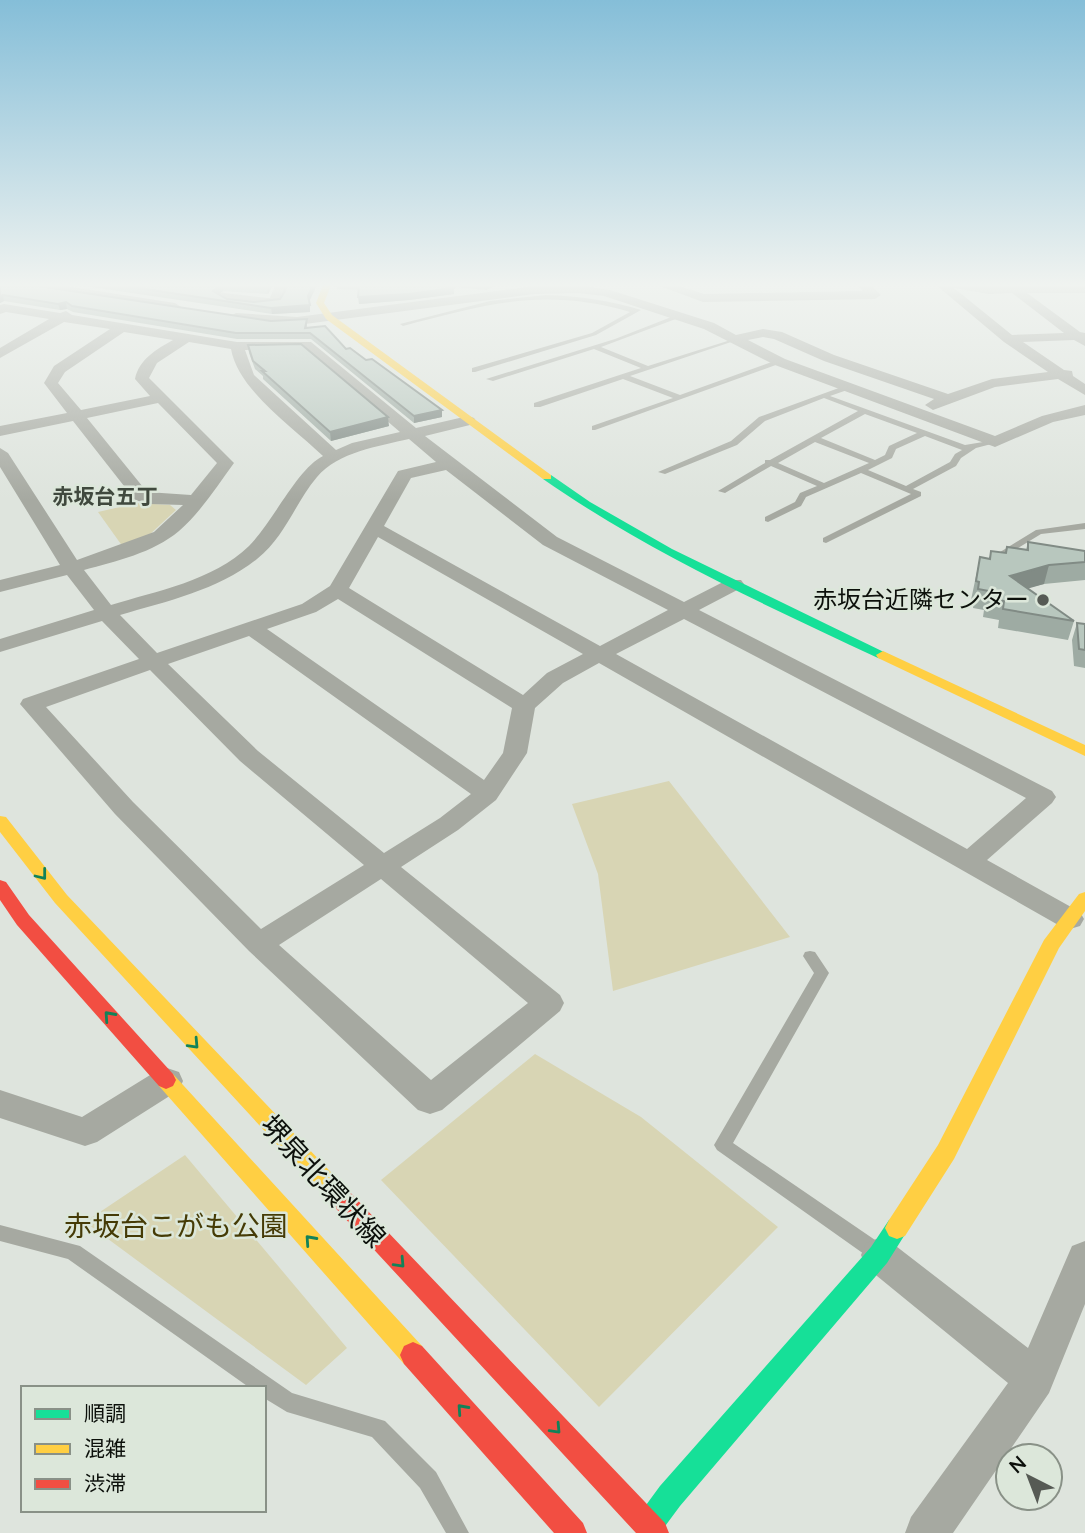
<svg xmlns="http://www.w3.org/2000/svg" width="1085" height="1533" viewBox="0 0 1085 1533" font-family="Lato,'Noto Sans JP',sans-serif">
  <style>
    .green { fill: #d8d5b4 }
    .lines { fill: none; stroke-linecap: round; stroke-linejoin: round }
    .lane { fill: #a6a9a1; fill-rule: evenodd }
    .street { fill: #a6a9a1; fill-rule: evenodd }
    .fast { fill: #16e098; fill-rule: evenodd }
    .slow { fill: #ffcf43; fill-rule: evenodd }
    .jam { fill: #f24e42; fill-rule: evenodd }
    .wall { fill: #9eaba3 }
    .shaded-wall { fill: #818b85 }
    .building { fill: #b8c7be; stroke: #818b85; stroke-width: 2 }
    .oneway { stroke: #128259 }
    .poi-dot { fill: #565a54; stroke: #dce7da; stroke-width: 2.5 }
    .labels { text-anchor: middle; stroke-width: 5; stroke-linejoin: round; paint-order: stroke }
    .far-neighbourhood-label { font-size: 21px; font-weight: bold; fill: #40493e; stroke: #dce7da }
    .poi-label { font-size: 24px; fill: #0c100b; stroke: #dce7da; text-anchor: end }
    .near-street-label { font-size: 28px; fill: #0c100b; stroke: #dce7da }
    .near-park-label { font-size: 28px; fill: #453b06; stroke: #dce7da }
  </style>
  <rect width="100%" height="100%" fill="#dee4dd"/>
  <path class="green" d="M137 503 170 505 176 510 148 536 123 547 98 512Z
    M669 781 790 937 613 991 598 874 572 804Z
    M535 1054 641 1117 778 1227 599 1407 381 1180Z
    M185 1155 347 1348 306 1385 85 1222Z"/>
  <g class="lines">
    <path class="lane" d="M546 295C579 296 612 301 641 310L596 335 475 372H472V368L592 333 630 312C544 287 487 304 403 326L400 324 490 301Z
      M679 314 681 315V317L601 347 648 366 737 338V340L630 376 680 395 777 360 784 362 595 430H592V426L673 398 623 379 540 407H534V403L641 368 594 349 493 381 486 379 615 339Z
      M847 385 851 387 850 389 830 396 965 445 995 440 999 442 976 448 961 458 956 466 913 489 921 492V496L826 543 823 542V538L911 494 861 473 806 497 801 506 768 522 765 521V517L795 502 800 493 817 486 771 466 725 493 718 491 765 463V460H770L858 411 824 398 765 421 737 445 665 474 658 472 731 441 759 417ZM865 414 917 433 889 446 885 455 875 460 821 438ZM925 436 962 450 955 454 950 462 906 486 868 470 892 458 896 449ZM815 442 869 463 824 483 778 463Z
      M1085 523V529L1041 534 992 564H986L984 562 1036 530Z
      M810 951 815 952 829 973 733 1143 878 1242 880 1248 878 1254 871 1257 864 1254 717 1150 714 1145 814 973 803 956 805 952Z
      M0 1225 80 1246 292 1393 385 1421 436 1472 469 1533H446L420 1488 372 1437 287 1412 264 1398V1388H250L68 1259 0 1241Z"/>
    <path class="street" d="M28 285H59L175 303 181 307 175 311 34 289Z
      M275 285H287L279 304 267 306 192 297 186 293 192 289 267 298H270Z
      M578 285 610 290 714 323 736 335 763 329 782 332 834 355 948 394 992 379 1048 372 1004 342 936 285H1085V293H1027L1080 332 1085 333V346L1074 340 1023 342 1064 370 1072 371 1073 376 1085 384V395L1058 379 995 387 933 410 925 405 934 399 824 361 774 339 763 337 748 340 785 359 995 436 1042 416 1085 405V415L1053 422 995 447 775 365 704 329 604 296 578 293 534 294 297 325 236 321 229 317 236 313 297 317 534 286ZM954 288 989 294 1012 293 1064 333 1012 335Z
      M657 285H676L704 294 863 291 857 285H871L881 295 875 299 703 302Z
      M4 304 60 313 66 311 72 315 237 342H311L416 428 468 416 474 418 476 421 474 424 425 436 557 537 684 602 727 580H741L744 584 741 588 699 610 1052 791 1056 797 1052 803 987 860 1080 912 1084 919 1080 926 1070 929 1060 926 599 663 563 683 535 708 527 753 496 800 458 830 401 867 560 995 564 1003 560 1011 442 1110 430 1114 418 1110 249 951 115 814 20 704 23 699 139 659 102 621 0 652V639L94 610 67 575 0 592V580L60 565 0 467V448L8 453 77 560 154 532 183 505 149 504 135 500 73 421 0 436V426L67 413 44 383 54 366 110 329 64 322 0 358V348L49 319 6 312 0 314V305ZM124 332 173 340C157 349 139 359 135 379L150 396 81 410 58 383 65 372ZM189 342 231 349C238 390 294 428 323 456 297 469 273 522 249 546 213 581 156 591 111 605L84 570C116 561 153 553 179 531 200 513 218 485 234 463L149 378 157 363ZM303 349 400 432 352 443 336 450 254 375 245 350ZM158 403 217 463 191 495 147 492 87 418ZM409 439 436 462 398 471 330 586 302 604 157 653 120 615C168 601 218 590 257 559 285 537 295 503 317 477 338 452 379 446 409 439ZM446 470 543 545 668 610 600 646 384 526 411 478ZM378 537 583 654 547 673 523 695 349 588ZM338 599 512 708 503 753 484 780 267 629 316 612ZM684 619 1026 798 967 849 616 654ZM249 636 471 794 440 818 384 853 258 751 168 664ZM150 670 240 761 364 865 261 929 133 802 46 707ZM381 879 528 1003 431 1080 279 945Z
      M167 1068 179 1072 183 1081 179 1090 97 1142 85 1146 0 1118V1090L82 1117 155 1072Z
      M879 1238 892 1243 1028 1348 1072 1246 1085 1241V1304L1049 1393 953 1533H905L911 1517 1008 1383 866 1267 861 1255 866 1243Z"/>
    <path class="fast" d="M543 475H551L590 502 672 549 890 655 883 659 878 658C763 604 648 552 543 479Z
      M897 1217 905 1220 909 1228 887 1263 680 1506 660 1533H637L634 1526 638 1516 660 1486 871 1247 889 1220Z"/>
    <path class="slow" d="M323 285H331L324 303 332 315 551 475V479H543L326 319 316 303Z
      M883 651 1085 745V756L878 658 876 655Z
      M0 816 6 817 67 895 345 1187 348 1194 345 1201 337 1204 329 1201 55 903 0 832Z
      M1085 892V911L1059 948 954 1159 905 1236 897 1239 889 1236 885 1228 889 1220 938 1145 1044 940 1079 894Z
      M166 1071 173 1074 422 1346 426 1355 422 1364 413 1368 404 1364 159 1086 156 1080 159 1074Z"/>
    <path class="jam" d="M0 880 6 882 29 915 173 1074 176 1080 173 1086 166 1089 159 1086 17 925 0 900Z
      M337 1184 345 1187 665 1523 669 1533H636L329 1201 326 1194 329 1187Z
      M413 1342 422 1346 583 1523 587 1533H554L404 1364 400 1355 404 1346Z"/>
  </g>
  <path class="wall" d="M78 285H273L268 294 223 291 219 294 227 299 254 302 309 301 310 312 272 314Z
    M336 285H512L511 286H494L486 290 454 287V294L409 300 359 304V290L337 289Z
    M0 287 271 321 307 319V328L366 360 442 410V417L414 423 311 339H237L73 312 67 309 60 310 4 301 0 303Z
    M248 345 389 426 331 441 263 379V376L255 369 249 353Z
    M1028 542 1085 551V580L1044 584 1027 588 1074 621 1068 640 998 628 999 620 983 617 984 610 973 608 974 601 971 600 980 557 989 559 991 551 1005 553 1007 547 1026 550Z
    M1077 623 1085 624V668L1074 666 1072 640Z"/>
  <path class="shaded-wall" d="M222 285 223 291 214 297 213 291Z
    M269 285H273L268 294 267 288Z
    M313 285H317L309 302 308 296Z
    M486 285H494V286L486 290Z
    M454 288V294L409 300 359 304 358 297Z
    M3 295 4 301 0 303V296Z
    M66 302 67 309 60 310 58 304Z
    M310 305V312L272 314 271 308Z
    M442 410V417L414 423V416Z
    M388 417 389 426 331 441 330 432Z
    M1049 565 1044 584 1005 595 1010 576Z"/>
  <path class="building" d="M5 285H32L271 321 307 319 305 328 325 326 346 349 350 348 366 360 372 359 442 410 414 416 310 333H236L72 306 66 302 58 304 3 295 0 296V287Z
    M118 285H269L267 288 222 285 213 291 227 299 254 302 280 299 285 291 286 285H313L308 296 310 305 271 308Z
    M359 285H453L454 288 409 294 358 297Z
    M301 344 388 417 330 432 262 371H265L253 361 248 345Z
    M1028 542 1085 551V562L1049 565 1010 576 1074 621 1003 609 1004 601 988 598 989 591 978 589 979 582 976 581 980 557 990 559 991 551 1006 553 1007 547 1028 550Z
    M1077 623 1085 624V650L1079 649Z"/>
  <defs><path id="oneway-chevron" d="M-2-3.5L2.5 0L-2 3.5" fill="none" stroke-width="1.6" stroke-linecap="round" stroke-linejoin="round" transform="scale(1.75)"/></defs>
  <g class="oneway">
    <use href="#oneway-chevron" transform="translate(42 875) rotate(52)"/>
    <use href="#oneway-chevron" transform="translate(109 1016) rotate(-132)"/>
    <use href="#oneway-chevron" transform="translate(194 1044) rotate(47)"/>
    <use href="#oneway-chevron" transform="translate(310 1240) rotate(-132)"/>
    <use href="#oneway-chevron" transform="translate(400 1263) rotate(47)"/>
    <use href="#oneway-chevron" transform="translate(462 1409) rotate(-132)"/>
    <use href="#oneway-chevron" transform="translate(556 1429) rotate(47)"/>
  </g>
  <linearGradient id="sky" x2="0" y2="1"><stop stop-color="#85bed8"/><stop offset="0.57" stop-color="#f0f3f0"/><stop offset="1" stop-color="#f0f3f0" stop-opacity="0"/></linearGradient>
  <rect width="1085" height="500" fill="url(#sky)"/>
  <circle class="poi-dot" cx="1043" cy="600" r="7"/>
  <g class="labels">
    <g class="far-neighbourhood-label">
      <text x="105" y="504">赤坂台五丁</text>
    </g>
    <g class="poi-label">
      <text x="1029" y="608">赤坂台近隣センター</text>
    </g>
    <g class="near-street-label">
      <text transform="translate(323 1181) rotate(47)" y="10">堺泉北環状線</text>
    </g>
    <g class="near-park-label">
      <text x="176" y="1236">赤坂台こがも公園</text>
    </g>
  </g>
  <rect x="21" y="1386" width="245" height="126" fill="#dce7da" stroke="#899187" stroke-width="2"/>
  <rect x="35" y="1409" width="35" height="10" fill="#16e098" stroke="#899187" stroke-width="2"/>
  <text x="84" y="1421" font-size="21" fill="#0c100b">順調</text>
  <rect x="35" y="1444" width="35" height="10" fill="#ffcf43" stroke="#899187" stroke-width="2"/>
  <text x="84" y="1456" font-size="21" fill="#0c100b">混雑</text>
  <rect x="35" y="1479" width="35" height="10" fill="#f24e42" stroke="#899187" stroke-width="2"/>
  <text x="84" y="1491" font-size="21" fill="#0c100b">渋滞</text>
  <g transform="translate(1029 1477) rotate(318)"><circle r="33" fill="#dce7da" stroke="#899187" stroke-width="2"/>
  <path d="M0-5L12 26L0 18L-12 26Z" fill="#565a54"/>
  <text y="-10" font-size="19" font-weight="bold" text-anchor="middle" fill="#0c100b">N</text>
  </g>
</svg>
